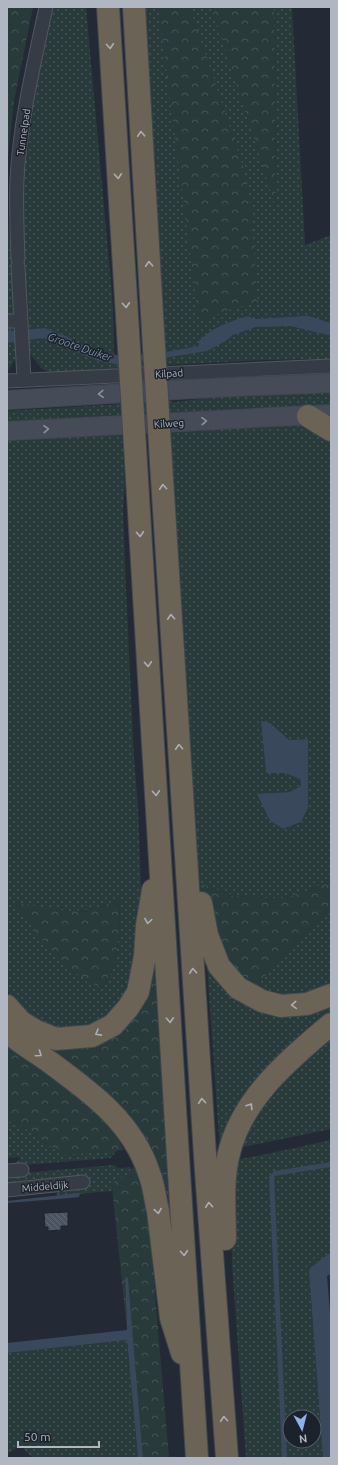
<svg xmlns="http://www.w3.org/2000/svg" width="338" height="1465" viewBox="0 0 338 1465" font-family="Ubuntu,sans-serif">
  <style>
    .grass { fill: url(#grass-dots); fill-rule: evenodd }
    .forest { fill: url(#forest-crowns) }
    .water { fill: #3a485c }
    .building { fill: url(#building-back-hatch); stroke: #1e242d }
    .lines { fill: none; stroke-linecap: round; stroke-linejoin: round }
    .street-casing { stroke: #515761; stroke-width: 15 }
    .secondary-casing { stroke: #40464f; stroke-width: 20 }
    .highway-casing { stroke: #414751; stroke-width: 24 }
    .street { stroke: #363c46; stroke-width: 13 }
    .secondary { stroke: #454c58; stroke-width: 18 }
    .highway { stroke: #6b6355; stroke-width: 22 }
    .highway-bridge-casing { stroke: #414751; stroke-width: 24; stroke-linecap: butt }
    .highway-bridge { stroke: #6b6355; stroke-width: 22 }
    .oneway { stroke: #aaafb7 }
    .oneway2 { stroke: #8b929d }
    .labels { text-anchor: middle; stroke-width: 3; stroke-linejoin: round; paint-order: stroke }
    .street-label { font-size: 10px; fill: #b1b7c2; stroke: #1c222b }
    .water-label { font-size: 11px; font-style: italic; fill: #7c8ea7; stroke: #1c222b }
  </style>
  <defs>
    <pattern id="grass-dots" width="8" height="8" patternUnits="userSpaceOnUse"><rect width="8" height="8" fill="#293a3a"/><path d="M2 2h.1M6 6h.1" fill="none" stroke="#465455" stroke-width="1.8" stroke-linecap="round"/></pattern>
    <pattern id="forest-crowns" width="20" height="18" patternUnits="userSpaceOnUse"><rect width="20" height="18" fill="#293a3a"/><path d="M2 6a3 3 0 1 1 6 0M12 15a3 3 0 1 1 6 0" fill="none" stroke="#465455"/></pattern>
    <pattern id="building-back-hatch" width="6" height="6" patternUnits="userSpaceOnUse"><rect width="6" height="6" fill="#4c5461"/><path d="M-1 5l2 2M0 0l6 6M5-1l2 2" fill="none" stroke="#636a76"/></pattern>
  </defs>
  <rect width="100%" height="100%" fill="#232a35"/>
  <path class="grass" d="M51 7H86L113 307 114 355 85 346 66 336 45 328 29 330 21 187 36 81Z
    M140 7H212L276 206 274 7H292L305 245 331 235V323L309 316H303L255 319 199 346 165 352Z
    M7 208 17 330 7 331Z
    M272 325 290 326 331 336V359L266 360 183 364 52 373 42 369 30 354 28 340 43 338 57 343 81 354 119 365 226 341C238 329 256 327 272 325Z
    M17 341C18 354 15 362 7 372V343Z
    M331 371V377L173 385V378Z
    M324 390 331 393V405L175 414 142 419 120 415 7 422V411L119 404 141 399 175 402 230 395Z
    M309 424 331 441V880L310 890 279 899 234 896 199 883 195 855 168 431ZM261 722 289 740 308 739V808L301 822 283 829 270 821 258 795 290 792 301 786 300 779 285 773H266Z
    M122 434 125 484 123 510 126 587 134 759 138 806 143 944 130 995 98 1025 50 1029 31 1019 17 1004 7 990V440ZM120 897C119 927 121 963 102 988L83 978 14 902C41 908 73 916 100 907 107 905 114 901 120 897Z
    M331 904V983L309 996H270L255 988 279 959 328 910Z
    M206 951 241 996 331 1000V1016L300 1045 221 1165Z
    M331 1036V1129L238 1148 247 1125 285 1079Z
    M7 1121 17 1123 63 1155 117 1150 111 1158 11 1166 20 1159 19 1157 7 1158 9 1130 7 1129Z
    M331 1140V1252L311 1267 309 1272 323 1458H246L232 1264 230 1175 234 1160 262 1155ZM290 1417H314V1441H290Z
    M114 1165 118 1168 130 1167 131 1170 128 1173 129 1176 112 1187V1191L57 1196V1188L7 1187V1180L23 1173Z
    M127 1340 138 1458H33L23 1448H17L7 1454V1353Z"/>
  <path class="forest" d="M7 7H33L14 101 7 167Z
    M158 7H190L243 166 250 199 258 304C237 305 218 314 199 322Z
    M212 7H274L276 208Z
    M331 880V904L328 910 279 959 255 988 241 980 206 921 199 883 234 896 279 899 310 890Z
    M120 897C119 930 121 960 102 988 96 985 89 982 83 978 55 958 32 930 14 902 39 907 75 916 100 907 107 905 114 900 120 897Z
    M155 970 171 1238 157 1175 40 1042 59 1044 145 996Z
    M7 1042 76 1092 113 1129 124 1150 63 1155 17 1123 7 1121Z
    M134 1167 143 1187 148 1212 169 1458H143L128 1278 125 1277 127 1330 112 1187 116 1179 129 1176 127 1173Z"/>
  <path class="water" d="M248 316 255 319 303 316H309L331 323V336L290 326 256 327 233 335 226 341 207 351 119 365 96 360 43 338 7 343V331L45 328 66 336 85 346 103 352 121 356 165 352 199 346V341C211 328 230 321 248 316Z
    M261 721 270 723 289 740 308 739V808L301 822 283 829 270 821 257 794 290 792 301 786 300 779 285 773H266Z
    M331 1162V1167L274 1176 287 1458H282L269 1177 274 1171Z
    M80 1193 79 1197 70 1198 7 1203V1201Z
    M331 1252V1274L327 1276 331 1324V1458H323L309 1272 311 1267Z
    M125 1277 128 1278 143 1458H138L127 1340 7 1353V1343L127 1330Z"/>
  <path class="building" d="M68 1212V1226H61V1230L48 1231V1227H45L44 1213Z"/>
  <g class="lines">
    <defs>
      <path id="street" d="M18 259C17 233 16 206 17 179 20 121 34 64 46 7
        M18 266 24 380
        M7 321H21
        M7 381 331 366
        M7 1171 22 1170
        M7 1190 83 1182"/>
      <path id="secondary" d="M7 400 210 388 331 383
        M7 431 331 414"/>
      <path id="highway" d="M108 7 128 332
        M134 7 153 331
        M308 416 331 430
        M161 462 206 1171 227 1458
        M136 463 177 1141 197 1458
        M201 903 207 935 219 966 238 988 262 1001 281 1006 307 1004 331 995
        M7 1006 21 1022 36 1031 56 1039 92 1036 113 1025 128 1008 138 992 145 956 147 925 153 890
        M7 1031C20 1044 37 1052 51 1063 92 1093 133 1123 149 1173 154 1185 155 1199 158 1211L171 1318 182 1353
        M225 1239C225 1212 222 1183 228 1157 241 1098 288 1061 331 1024"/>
    </defs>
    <use href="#street" class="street-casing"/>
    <use href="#secondary" class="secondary-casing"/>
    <use href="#highway" class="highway-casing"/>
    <use href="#street" class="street"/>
    <use href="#secondary" class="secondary"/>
    <use href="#highway" class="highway"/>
    <defs>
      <path id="highway-bridge" d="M153 331 161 462
        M128 332 136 463"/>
    </defs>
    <use href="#highway-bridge" class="highway-bridge-casing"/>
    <use href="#highway-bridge" class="highway-bridge"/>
  </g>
  <defs><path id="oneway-chevron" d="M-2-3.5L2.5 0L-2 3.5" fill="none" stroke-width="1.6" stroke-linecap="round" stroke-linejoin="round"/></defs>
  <g class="oneway">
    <use href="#oneway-chevron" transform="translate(110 46) rotate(86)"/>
    <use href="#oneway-chevron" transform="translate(141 134) rotate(-93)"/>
    <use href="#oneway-chevron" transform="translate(118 176) rotate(86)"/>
    <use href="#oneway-chevron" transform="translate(149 264) rotate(-93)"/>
    <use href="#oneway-chevron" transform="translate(126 305) rotate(86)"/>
    <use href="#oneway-chevron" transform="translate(163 487) rotate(-94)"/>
    <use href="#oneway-chevron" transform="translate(140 534) rotate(86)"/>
    <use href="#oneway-chevron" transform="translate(171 617) rotate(-94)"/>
    <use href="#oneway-chevron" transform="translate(148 664) rotate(86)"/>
    <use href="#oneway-chevron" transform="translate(179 747) rotate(-94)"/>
    <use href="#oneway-chevron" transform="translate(156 793) rotate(86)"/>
    <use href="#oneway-chevron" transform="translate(148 921) rotate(99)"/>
    <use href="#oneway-chevron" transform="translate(193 971) rotate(-94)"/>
    <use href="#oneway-chevron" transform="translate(294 1005) rotate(176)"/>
    <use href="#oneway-chevron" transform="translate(170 1020) rotate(87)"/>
    <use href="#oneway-chevron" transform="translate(98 1033) rotate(151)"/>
    <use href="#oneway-chevron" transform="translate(39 1054) rotate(35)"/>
    <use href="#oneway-chevron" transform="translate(202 1101) rotate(-94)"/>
    <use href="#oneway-chevron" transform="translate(250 1106) rotate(-57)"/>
    <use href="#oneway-chevron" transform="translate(209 1205) rotate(-94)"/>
    <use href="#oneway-chevron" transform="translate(158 1211) rotate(81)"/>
    <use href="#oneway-chevron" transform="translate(184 1253) rotate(86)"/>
    <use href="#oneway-chevron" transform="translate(224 1419) rotate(-94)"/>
  </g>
  <g class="oneway2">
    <use href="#oneway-chevron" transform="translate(101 394) rotate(177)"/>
    <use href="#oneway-chevron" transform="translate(204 421) rotate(-3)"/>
    <use href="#oneway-chevron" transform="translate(46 429) rotate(-3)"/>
  </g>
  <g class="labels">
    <g class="street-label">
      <text transform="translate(23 132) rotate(-82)" y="4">Tunnelpad</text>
      <text transform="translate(169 373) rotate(-3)" y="4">Kilpad</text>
      <text transform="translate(169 423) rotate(-3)" y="4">Kilweg</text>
      <text transform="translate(45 1186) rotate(-5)" y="4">Middeldijk</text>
    </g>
    <g class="water-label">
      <text transform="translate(80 347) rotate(19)" y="4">Groote Duiker</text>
    </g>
  </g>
  <rect width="338" height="1465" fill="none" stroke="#b1b7c2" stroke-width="16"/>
  <g transform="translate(302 1429) rotate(173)"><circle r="19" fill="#1c222b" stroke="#585e67"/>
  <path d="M0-3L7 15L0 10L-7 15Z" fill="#8fb0e9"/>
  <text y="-6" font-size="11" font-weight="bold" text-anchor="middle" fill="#b1b7c2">N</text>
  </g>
  <path d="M18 1441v6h81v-6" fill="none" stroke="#b1b7c2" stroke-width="2"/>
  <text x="24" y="1441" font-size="12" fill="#b1b7c2" stroke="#1c222b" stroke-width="3" paint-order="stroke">50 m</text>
</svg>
